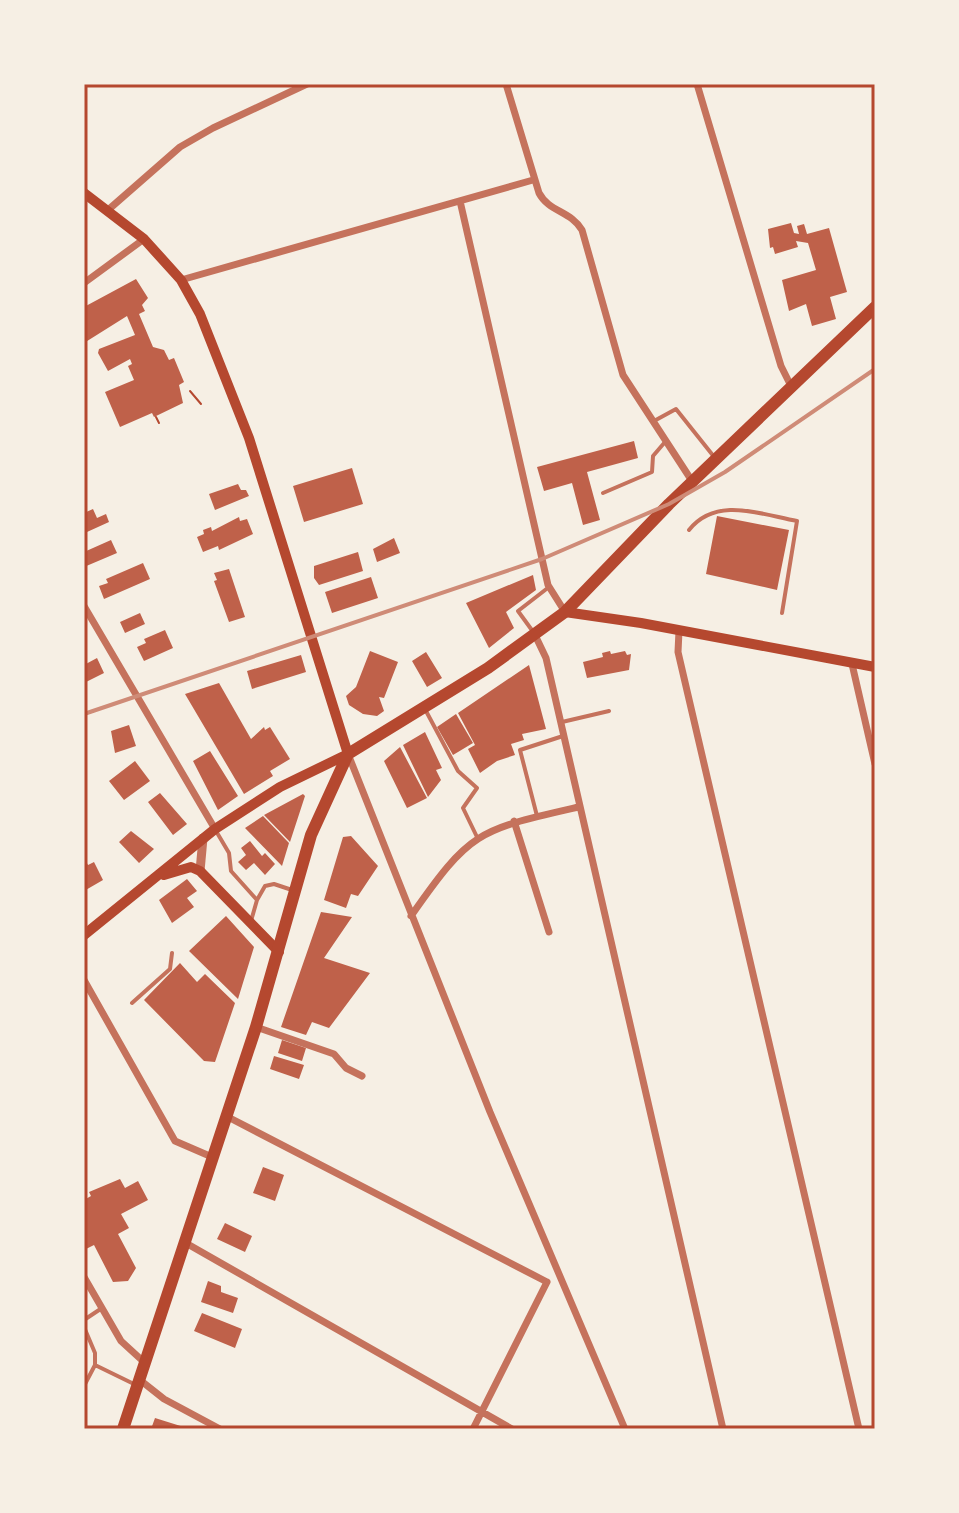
<svg xmlns="http://www.w3.org/2000/svg" width="959" height="1513" viewBox="0 0 959 1513" font-family="'PT Sans Narrow',sans-serif">
  <style>
    .building { fill: #bf614a }
    .lines { fill: none; stroke-linecap: round; stroke-linejoin: round }
    .path { stroke: #b5482f; stroke-width: 2 }
    .service { stroke: #c5725c; stroke-width: 4 }
    .minor { stroke: #c5725c; stroke-width: 7 }
    .tertiary { stroke: #c5725c; stroke-width: 9 }
    .secondary { stroke: #b5482f; stroke-width: 10 }
    .trunk { stroke: #b5482f; stroke-width: 12 }
    .rail { stroke: #cf8b77; stroke-width: 4 }
    .neatline { fill: none; stroke: #b5482f; stroke-width: 3 }
  </style>
  <rect width="100%" height="100%" fill="#f6efe4"/>
  <path class="building" d="M791 223 794 233 799 234 797 226 804 224 807 234 829 228 847 292 830 297 836 319 812 326 806 304 789 311 782 280 816 270 808 243 796 241 798 247 775 254 773 247 770 248 768 229Z
    M136 279 148 298 142 305 145 311 139 314 153 347 164 350 169 360 174 358 184 382 179 385 183 403 154 417 152 413 120 427 105 392 134 380 128 366 132 364 130 359 108 371 98 353 99 349 135 335 127 316 84 343V307Z
    M634 441 638 458 587 472 600 520 583 525 572 483 544 491 537 467Z
    M352 468 363 504 304 522 293 486Z
    M238 484 241 490H246L249 496 215 510 209 494Z
    M93 509 97 518 106 514 109 522 87 532 84 530V513Z
    M717 516 789 530 777 590 706 574Z
    M239 517 240 521 247 519 253 534 219 550 218 546 203 552 197 537 204 534 203 530 211 527 212 531Z
    M394 538 400 553 377 562 373 549Z
    M111 540 117 553 84 567V552Z
    M358 552 363 571 319 585 314 578V566Z
    M143 563 150 579 104 599 99 586 108 583 106 579Z
    M229 569 245 617 229 622 214 581 217 580 214 573Z
    M533 575 536 590 506 612 514 628 489 648 466 603Z
    M371 577 378 598 332 613 325 592Z
    M140 613 145 624 125 633 120 622Z
    M165 630 173 648 144 661 137 647 146 643 144 639Z
    M370 651 398 662 384 698 379 697 384 711 377 716 363 714 349 705 346 696 356 687Z
    M610 651 611 654 625 651 627 655 631 654 629 670 587 678 583 662 603 657 602 653Z
    M426 652 442 678 427 687 412 661Z
    M301 655 306 672 252 689 247 671Z
    M97 658 104 673 84 683V665Z
    M529 665 546 729 522 734 524 740 511 744 515 755 497 761 480 773 468 749 475 745 458 713Z
    M219 683 251 739 264 727 265 730 270 727 290 759 270 771 273 776 244 794 185 694Z
    M456 714 473 743 453 755 437 727Z
    M129 725 136 746 115 753 111 731Z
    M425 732 442 768 436 770 441 780 428 797 403 745Z
    M400 747 427 798 407 808 384 761Z
    M210 751 238 796 218 810 193 761Z
    M135 761 150 781 124 800 109 781Z
    M160 793 187 824 173 835 148 802Z
    M303 794 305 796 290 842 264 815Z
    M263 816 289 843 282 866 245 828Z
    M131 831 154 849 139 863 119 842Z
    M351 836 378 866 358 896 351 894 346 908 324 900 343 837Z
    M250 841 262 856 265 853 275 864 265 875 254 863 246 870 238 862 246 855 241 848Z
    M84 858 88 865 94 862 103 880 84 891Z
    M187 879 197 891 187 898 194 907 172 923 159 900Z
    M321 912 352 917 324 958 370 973 329 1028 312 1022 306 1035 281 1027Z
    M226 916 254 947 238 999 189 951Z
    M180 963 197 982 205 974 235 1003 215 1062 204 1061 144 1000Z
    M282 1040 306 1048 302 1061 278 1053Z
    M274 1056 304 1065 299 1079 270 1069Z
    M263 1167 284 1175 275 1201 253 1193Z
    M120 1179 125 1188 138 1181 148 1200 121 1214 129 1228 118 1234 136 1268 128 1281 113 1282 94 1245 86 1249 84 1245V1200L91 1196 89 1192Z
    M225 1223 252 1236 245 1252 217 1239Z
    M208 1281 221 1286V1292L238 1298 233 1313 201 1302Z
    M202 1313 242 1329 235 1348 194 1331Z
    M155 1418 187 1428V1429H151Z"/>
  <g class="lines">
    <path class="path" d="M190 391 201 404
      M156 417 159 423"/>
    <path class="service" d="M654 421 676 409 715 458
      M603 493 652 472 653 456 665 442
      M689 530C716 496 760 514 797 521L782 613
      M534 633 518 611 549 587
      M426 711 458 771 477 788 463 808 477 837
      M562 722 609 711
      M537 816 520 750 563 736
      M216 831 229 853 231 871 257 900 265 886 274 884 292 890
      M251 921 257 900
      M132 1003 170 969 172 953
      M84 1320 102 1308
      M84 1327 95 1353V1365
      M84 1386 95 1365 136 1385"/>
    <path class="minor" d="M506 84 539 193C549 212 571 211 582 230L623 375 692 481
      M697 84 781 366 791 386
      M460 201 548 585 565 612
      M108 210 180 147 213 128 307 84
      M181 280 533 180
      M84 283 144 239
      M84 606 215 829
      M679 631 678 652 859 1429
      M535 635 546 658 723 1429
      M852 664 875 764
      M348 754 490 1112 625 1429
      M514 821 549 932
      M411 916C471 830 478 830 579 807
      M84 980 175 1141 212 1157
      M256 1027 334 1054 346 1068 362 1076
      M226 1116 547 1282
      M184 1242 512 1429
      M84 1277 121 1341 145 1363
      M140 1380 164 1399 220 1429
      M473 1429 547 1282"/>
    <path class="tertiary" d="M200 871 203 838"/>
    <path class="secondary" d="M84 193 144 239 181 280 200 314 249 438 348 754 280 787 215 829 84 935
      M565 612 641 623 875 667
      M164 875 191 867 200 871 279 952"/>
    <path class="trunk" d="M123 1429 256 1027 311 835 348 754 488 668 565 612 669 504 875 307"/>
    <path class="rail" d="M84 714 542 559 669 504 725 472 875 369"/>
  </g>
  <rect width="959" height="1513" fill="none" stroke="#f6efe4" stroke-width="172"/>
  <rect x="86" y="86" width="787" height="1341" class="neatline"/>
</svg>
